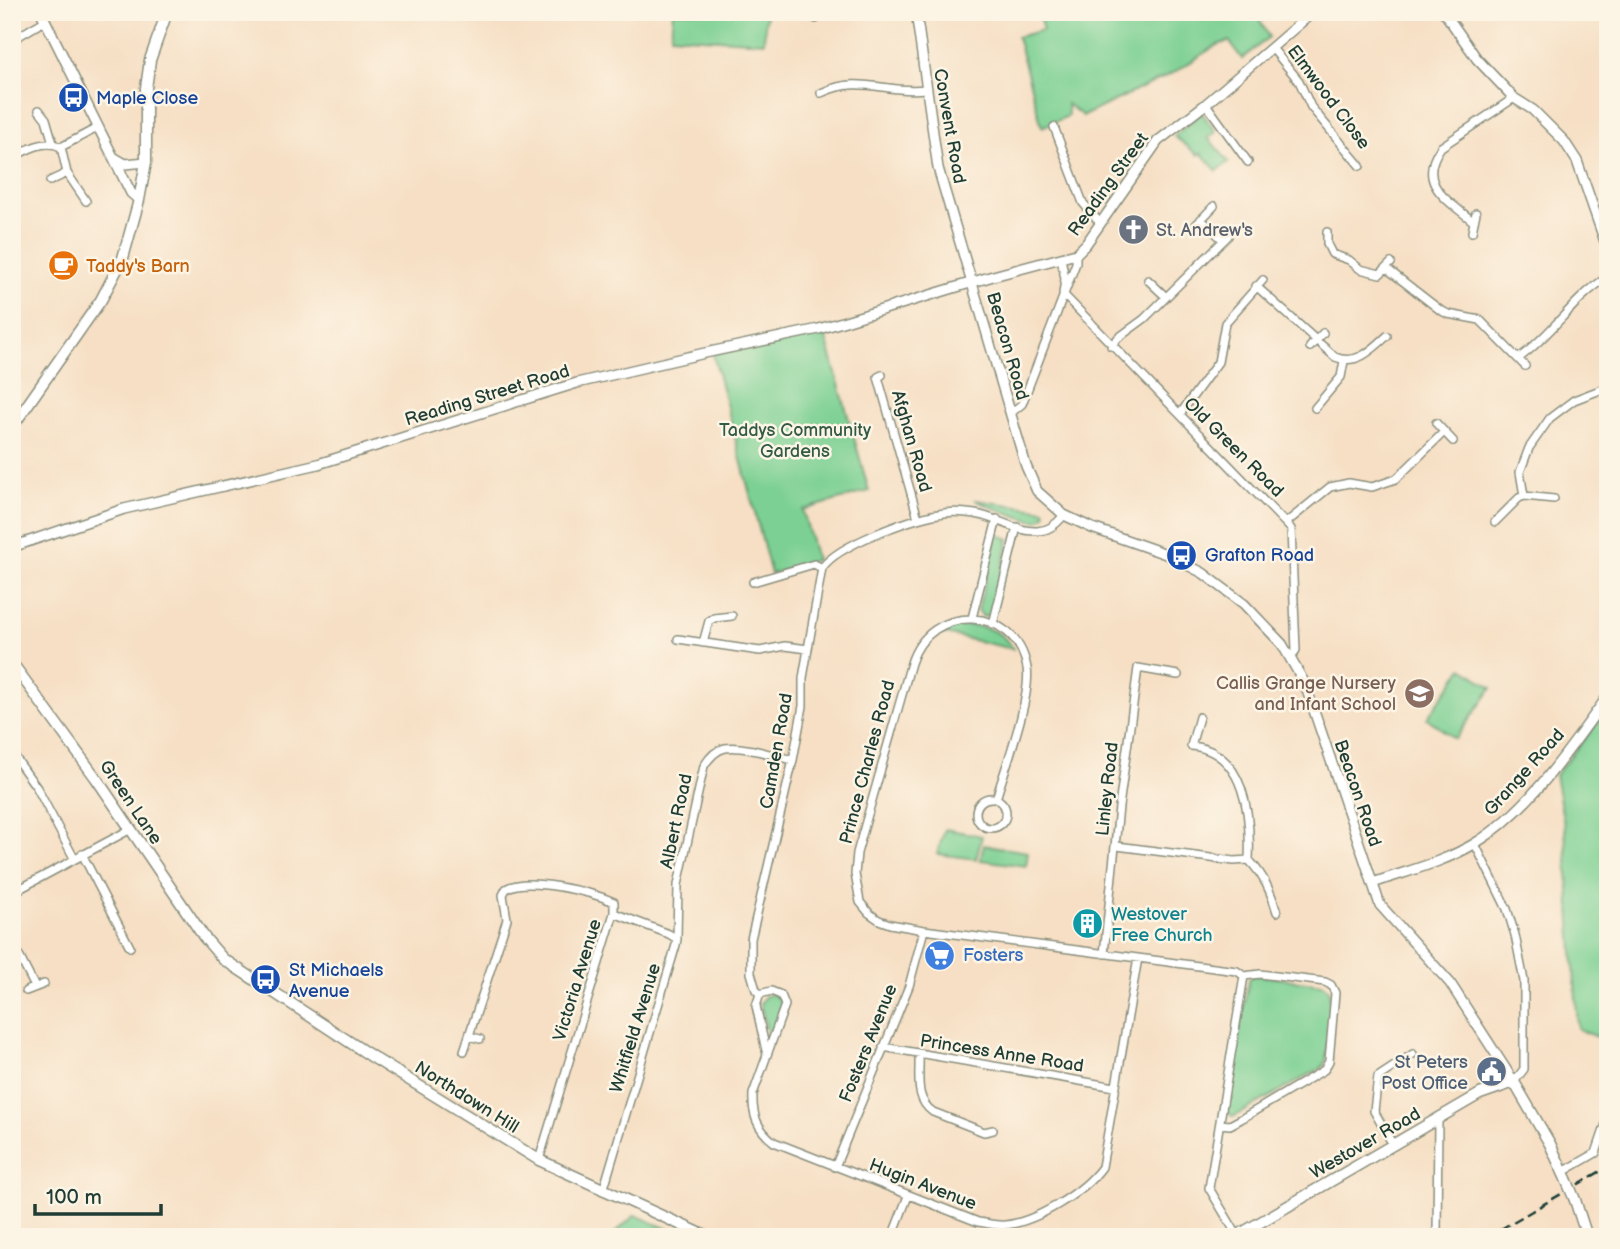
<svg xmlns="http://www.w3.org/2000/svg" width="1620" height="1249" viewBox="0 0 1620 1249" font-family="'Balsamiq Sans',sans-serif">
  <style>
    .green { fill: #7cd093; stroke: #4e8664; stroke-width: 2 }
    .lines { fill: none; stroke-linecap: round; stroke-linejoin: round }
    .minor-casing { stroke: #8a8e7c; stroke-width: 10 }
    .tertiary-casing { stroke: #8a8e7c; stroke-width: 12 }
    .secondary-casing { stroke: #8a8e7c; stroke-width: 13 }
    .minor { stroke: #fff; stroke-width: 7 }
    .tertiary { stroke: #fff; stroke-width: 9 }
    .secondary { stroke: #fff; stroke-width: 10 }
    .rail { stroke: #1f3d34; stroke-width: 2.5; stroke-dasharray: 10 5; stroke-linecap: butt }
    .secondary-bridge-casing { stroke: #8a8e7c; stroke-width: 13; stroke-linecap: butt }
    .secondary-bridge { stroke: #fff; stroke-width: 10 }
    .labels { text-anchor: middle; stroke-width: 5; stroke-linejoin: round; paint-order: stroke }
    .street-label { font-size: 18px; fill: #1f3d34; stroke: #fcf5e5 }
    .transit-label { font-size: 18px; fill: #164399; stroke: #fcf5e5; text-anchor: start }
    .worship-label { font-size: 18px; fill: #5b616d; stroke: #fcf5e5; text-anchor: start }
    .food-label { font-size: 18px; fill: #c56008; stroke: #fcf5e5; text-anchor: start }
    .park-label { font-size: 18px; fill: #325a47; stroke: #fcf5e5 }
    .education-label { font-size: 18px; fill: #785e54; stroke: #fcf5e5; text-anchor: end }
    .culture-label { font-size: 18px; fill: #0d838f; stroke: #fcf5e5; text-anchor: start }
    .shop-label { font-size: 18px; fill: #366cbe; stroke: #fcf5e5; text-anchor: start }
    .service-label { font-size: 18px; fill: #4e5e75; stroke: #fcf5e5; text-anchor: end }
  </style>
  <rect width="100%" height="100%" fill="#fcf5e5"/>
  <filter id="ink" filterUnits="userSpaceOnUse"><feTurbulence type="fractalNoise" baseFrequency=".0143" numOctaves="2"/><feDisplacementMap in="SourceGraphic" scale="14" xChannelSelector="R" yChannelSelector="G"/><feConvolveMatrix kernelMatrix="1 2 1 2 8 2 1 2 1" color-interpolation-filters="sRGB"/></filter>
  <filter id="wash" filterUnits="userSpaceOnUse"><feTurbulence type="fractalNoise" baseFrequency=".00686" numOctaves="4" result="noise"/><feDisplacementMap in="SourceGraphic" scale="28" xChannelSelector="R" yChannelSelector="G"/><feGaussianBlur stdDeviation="1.57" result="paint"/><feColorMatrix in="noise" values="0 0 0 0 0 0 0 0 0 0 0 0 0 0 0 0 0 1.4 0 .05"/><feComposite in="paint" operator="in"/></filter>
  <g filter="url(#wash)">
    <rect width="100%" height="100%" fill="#f6dfc4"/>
    <path class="green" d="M673 12H766L764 42 671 36Z
      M1038 12H1255L1269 37 1242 59 1229 41 1217 45 1175 72 1083 116 1067 104 1068 116 1042 127 1017 37 1043 30Z
      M1202 113 1216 132 1208 138 1229 162 1217 171 1201 153 1198 155 1174 136Z
      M824 331 869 491 803 510 816 560 771 574 713 354Z
      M976 500 1045 510 1046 513 1042 518C1037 521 1037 521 1031 520 1024 519 979 503 976 500Z
      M997 534 1009 539 992 614 983 617 978 610Z
      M958 626C979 624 1002 629 1013 649L941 633Z
      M1463 668 1492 688 1455 739 1427 718Z
      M1608 710V1032L1597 1037 1578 1029 1565 829 1555 775Z
      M945 829 982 836 976 859 937 854Z
      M984 845 1028 852 1026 866 980 860Z
      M1254 975 1322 984 1328 988 1331 1003 1326 1060 1323 1067 1233 1117 1226 1111V1105L1249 979Z
      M772 994 778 997 782 1005 769 1038 760 1004 765 996Z
      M635 1215 687 1237H611Z"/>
  </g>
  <g filter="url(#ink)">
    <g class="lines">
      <defs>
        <path id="minor" d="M816 19V12
          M12 40 41 23H46
          M1272 48 1299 81 1311 107 1360 166
          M821 93C861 74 885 94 925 89
          M1206 104 1248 162
          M39 110 46 119 53 143
          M1054 127 1083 203 1100 223
          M61 147 67 173 86 201
          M12 158C27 149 45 139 61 147L97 128
          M50 181 67 173
          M1201 219 1223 240
          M1474 222C1448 200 1415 184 1441 147L1514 98
          M1194 227 1214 206
          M1327 232V244L1332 254 1349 260 1360 269 1380 274 1391 263
          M1472 232 1476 213
          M1061 258 1065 279 1063 294 1291 529 1296 650 1291 658
          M1386 268 1440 310 1448 314 1480 320 1525 366
          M1148 280 1166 297
          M1256 286 1335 357C1356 366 1372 350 1387 336
          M1111 346 1118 338 1144 319 1228 236
          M1310 347 1323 333
          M1519 358C1552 335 1573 298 1608 277
          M882 375 878 377 918 518
          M1315 408 1341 377 1344 361
          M1011 413 1022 404 1076 263V254
          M1180 414 1218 362 1225 323 1263 280
          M1436 423 1453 441
          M1524 496 1520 472 1529 448 1550 418 1574 400 1608 387
          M1287 522 1330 487 1349 483 1372 487 1396 479 1444 432
          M1495 522 1519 498 1524 496 1554 499
          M753 582 814 564 822 568
          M972 618 997 519
          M993 624 1017 527
          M678 639 760 651 785 646 808 649
          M703 643 709 621 714 618 732 616
          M1199 717 1191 746C1246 751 1251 817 1249 860 1264 876 1271 892 1277 912
          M12 721 17 718
          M12 753 37 788 74 858
          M976 813a15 15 0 1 1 30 0a15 15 0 1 1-30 0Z
          M996 799C1005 768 1032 697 1027 668 1016 604 930 603 911 663L857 853 855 874 860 902 869 913 879 920 890 924 924 930 1237 971 1244 976
          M1475 844 1507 909 1515 935 1524 981V1069L1514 1082
          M1117 846 1234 861 1249 860
          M82 854 130 947
          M12 893 131 829
          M677 939 678 885 704 766C709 758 716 750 725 748 743 745 775 756 793 760
          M12 942 35 987
          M1104 954 1119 807 1138 668 1178 675
          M26 991 44 984
          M760 994 756 990 751 973V939L793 760 803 706V678L822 568C837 545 910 519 938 514 950 511 963 512 975 514 996 517 1016 532 1037 531 1049 531 1057 524 1064 515
          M469 1036 480 1039
          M883 1047 1115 1087
          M464 1051 507 919 503 895 506 889C526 876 592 892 614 902V913L539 1160
          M767 1055 756 1006 760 994 771 991 781 995 785 1005 753 1094C752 1115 757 1129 774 1142L978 1222C987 1223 997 1226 1005 1225 1036 1222 1084 1192 1102 1167L1138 958
          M919 1055C920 1076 914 1099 933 1112L984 1132 993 1130
          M1220 1124 1230 1125 1241 1119 1324 1070 1329 1061 1335 993 1331 985 1325 982 1260 974 1244 976
          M1393 1145 1374 1111 1378 1077 1413 1054
          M835 1167 909 986 924 930
          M1563 1172 1596 1153 1608 1118
          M603 1191 676 945 677 939 669 934 614 913
          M1237 1235 1209 1188 1244 976
          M892 1237 908 1196
          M1437 1237 1438 1119"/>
        <path id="tertiary" d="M41 12 131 193 139 200
          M916 12 938 168 1026 466 1037 491 1064 515 1092 528 1166 554 1203 573 1244 604 1282 644 1305 684 1380 905 1450 983 1514 1082
          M1444 12 1477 59 1514 98 1533 110 1564 141 1577 161 1608 250
          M113 157 125 164 146 162
          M12 547 124 509 318 464 577 383 705 353 819 329 993 276 1076 254 1086 244 1158 141 1206 104 1313 12
          M1373 883C1407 871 1442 863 1474 844 1530 810 1570 748 1608 696"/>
        <path id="secondary" d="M12 427 101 300 123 258 139 200 146 162V88L150 60 167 12
          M12 663 96 778 204 937 223 959 374 1058 539 1160 708 1237
          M1575 1200 1587 1237
          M1235 1237 1480 1094 1514 1082 1550 1144 1566 1179"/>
      </defs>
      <use href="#minor" class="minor-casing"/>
      <use href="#tertiary" class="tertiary-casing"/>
      <use href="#secondary" class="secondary-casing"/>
      <use href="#minor" class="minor"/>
      <use href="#tertiary" class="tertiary"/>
      <use href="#secondary" class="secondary"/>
      <path class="rail" d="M1487 1237 1608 1167"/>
      <defs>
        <path id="secondary-bridge" d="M1566 1179 1575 1200"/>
      </defs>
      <use href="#secondary-bridge" class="secondary-bridge-casing"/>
      <use href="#secondary-bridge" class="secondary-bridge"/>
    </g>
  </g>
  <defs>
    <symbol id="bus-disc" viewBox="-11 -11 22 22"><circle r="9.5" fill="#1a4fb4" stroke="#fcf5e5"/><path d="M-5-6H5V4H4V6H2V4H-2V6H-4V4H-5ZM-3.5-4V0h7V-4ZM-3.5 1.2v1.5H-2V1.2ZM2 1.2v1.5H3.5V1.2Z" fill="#fff"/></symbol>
    <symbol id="church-disc" viewBox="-11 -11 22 22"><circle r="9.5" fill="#6b7280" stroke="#fcf5e5"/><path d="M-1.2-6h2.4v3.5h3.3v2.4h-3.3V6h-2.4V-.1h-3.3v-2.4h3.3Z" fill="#fff"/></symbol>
    <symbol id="cafe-disc" viewBox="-11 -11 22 22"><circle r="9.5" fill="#e8710a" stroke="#fcf5e5"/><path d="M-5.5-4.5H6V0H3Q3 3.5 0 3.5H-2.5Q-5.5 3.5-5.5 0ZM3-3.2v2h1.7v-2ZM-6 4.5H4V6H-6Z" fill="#fff"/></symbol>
    <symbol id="school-disc" viewBox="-11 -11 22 22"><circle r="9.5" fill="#8d6e63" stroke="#fcf5e5"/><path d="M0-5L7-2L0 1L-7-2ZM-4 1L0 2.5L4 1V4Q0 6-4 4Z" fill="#fff"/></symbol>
    <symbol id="building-disc" viewBox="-11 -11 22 22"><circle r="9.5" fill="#0f9aa8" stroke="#fcf5e5"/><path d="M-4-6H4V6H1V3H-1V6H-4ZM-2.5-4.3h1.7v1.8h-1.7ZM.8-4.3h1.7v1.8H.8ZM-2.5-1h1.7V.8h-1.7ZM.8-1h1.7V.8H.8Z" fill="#fff"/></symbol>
    <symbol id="supermarket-disc" viewBox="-11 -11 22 22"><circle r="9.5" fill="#3f7fe0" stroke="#fcf5e5"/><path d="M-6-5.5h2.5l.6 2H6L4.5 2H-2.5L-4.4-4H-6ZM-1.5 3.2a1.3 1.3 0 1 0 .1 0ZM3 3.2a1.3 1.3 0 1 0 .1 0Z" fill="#fff"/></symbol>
    <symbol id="civic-disc" viewBox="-11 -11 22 22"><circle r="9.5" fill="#5c6f8a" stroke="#fcf5e5"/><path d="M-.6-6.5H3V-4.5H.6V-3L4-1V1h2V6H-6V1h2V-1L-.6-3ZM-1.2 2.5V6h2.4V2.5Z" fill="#fff"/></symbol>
  </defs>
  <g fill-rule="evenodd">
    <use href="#bus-disc" x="56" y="80" width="35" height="35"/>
    <use href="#church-disc" x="1116" y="212" width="35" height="35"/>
    <use href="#cafe-disc" x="46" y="248" width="35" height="35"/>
    <use href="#bus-disc" x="1164" y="538" width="35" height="35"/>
    <use href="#school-disc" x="1402" y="676" width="35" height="35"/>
    <use href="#building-disc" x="1070" y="906" width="35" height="35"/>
    <use href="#supermarket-disc" x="922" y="938" width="35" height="35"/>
    <use href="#bus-disc" x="248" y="962" width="35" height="35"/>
    <use href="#civic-disc" x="1474" y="1054" width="35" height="35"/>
  </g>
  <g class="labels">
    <g class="street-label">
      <text transform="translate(1329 97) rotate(53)" y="6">Elmwood Close</text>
      <text transform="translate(950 126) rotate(80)" y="6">Convent Road</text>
      <text transform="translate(1108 184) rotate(-54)" y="6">Reading Street</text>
      <text transform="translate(1008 346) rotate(74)" y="6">Beacon Road</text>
      <text transform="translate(487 395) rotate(-17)" y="6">Reading Street Road</text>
      <text transform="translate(912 441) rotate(74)" y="6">Afghan Road</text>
      <text transform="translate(1234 447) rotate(45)" y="6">Old Green Road</text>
      <text transform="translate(776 751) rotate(-80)" y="6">Camden Road</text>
      <text transform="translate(867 762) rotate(-75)" y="6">Prince Charles Road</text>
      <text transform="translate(1524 772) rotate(-48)" y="6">Grange Road</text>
      <text transform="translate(1107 789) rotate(-84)" y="6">Linley Road</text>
      <text transform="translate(1358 793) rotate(71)" y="6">Beacon Road</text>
      <text transform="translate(131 802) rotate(56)" y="6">Green Lane</text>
      <text transform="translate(676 821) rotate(-78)" y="6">Albert Road</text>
      <text transform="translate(577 980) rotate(-73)" y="6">Victoria Avenue</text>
      <text transform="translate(635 1028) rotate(-73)" y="6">Whitfield Avenue</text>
      <text transform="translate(868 1043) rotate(-68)" y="6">Fosters Avenue</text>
      <text transform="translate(1002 1053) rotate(9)" y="6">Princess Anne Road</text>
      <text transform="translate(467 1097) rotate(32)" y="6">Northdown Hill</text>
      <text transform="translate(1365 1143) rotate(-30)" y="6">Westover Road</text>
      <text transform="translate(923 1184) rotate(21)" y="6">Hugin Avenue</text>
    </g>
    <g class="transit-label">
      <text x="96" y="104">Maple Close</text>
      <text x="1205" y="561">Grafton Road</text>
      <text x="289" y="976">St Michaels<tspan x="289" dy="21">Avenue</tspan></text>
    </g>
    <g class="worship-label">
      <text x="1156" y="236">St. Andrew's</text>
    </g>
    <g class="food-label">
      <text x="86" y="272">Taddy's Barn</text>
    </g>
    <g class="park-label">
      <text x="795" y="436">Taddys Community<tspan x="795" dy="21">Gardens</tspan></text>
    </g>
    <g class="education-label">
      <text x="1396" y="689">Callis Grange Nursery<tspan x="1396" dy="21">and Infant School</tspan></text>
    </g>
    <g class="culture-label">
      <text x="1111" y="920">Westover<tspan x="1111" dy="21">Free Church</tspan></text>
    </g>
    <g class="shop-label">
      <text x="963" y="961">Fosters</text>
    </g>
    <g class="service-label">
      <text x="1468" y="1068">St Peters<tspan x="1468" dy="21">Post Office</tspan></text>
    </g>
  </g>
  <rect width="1620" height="1249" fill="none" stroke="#fcf5e5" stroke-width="42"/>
  <path d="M35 1204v10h126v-10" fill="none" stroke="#1f3d34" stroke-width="3.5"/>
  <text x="46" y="1204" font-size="21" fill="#1f3d34" stroke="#fcf5e5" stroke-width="5" paint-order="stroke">100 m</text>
</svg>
